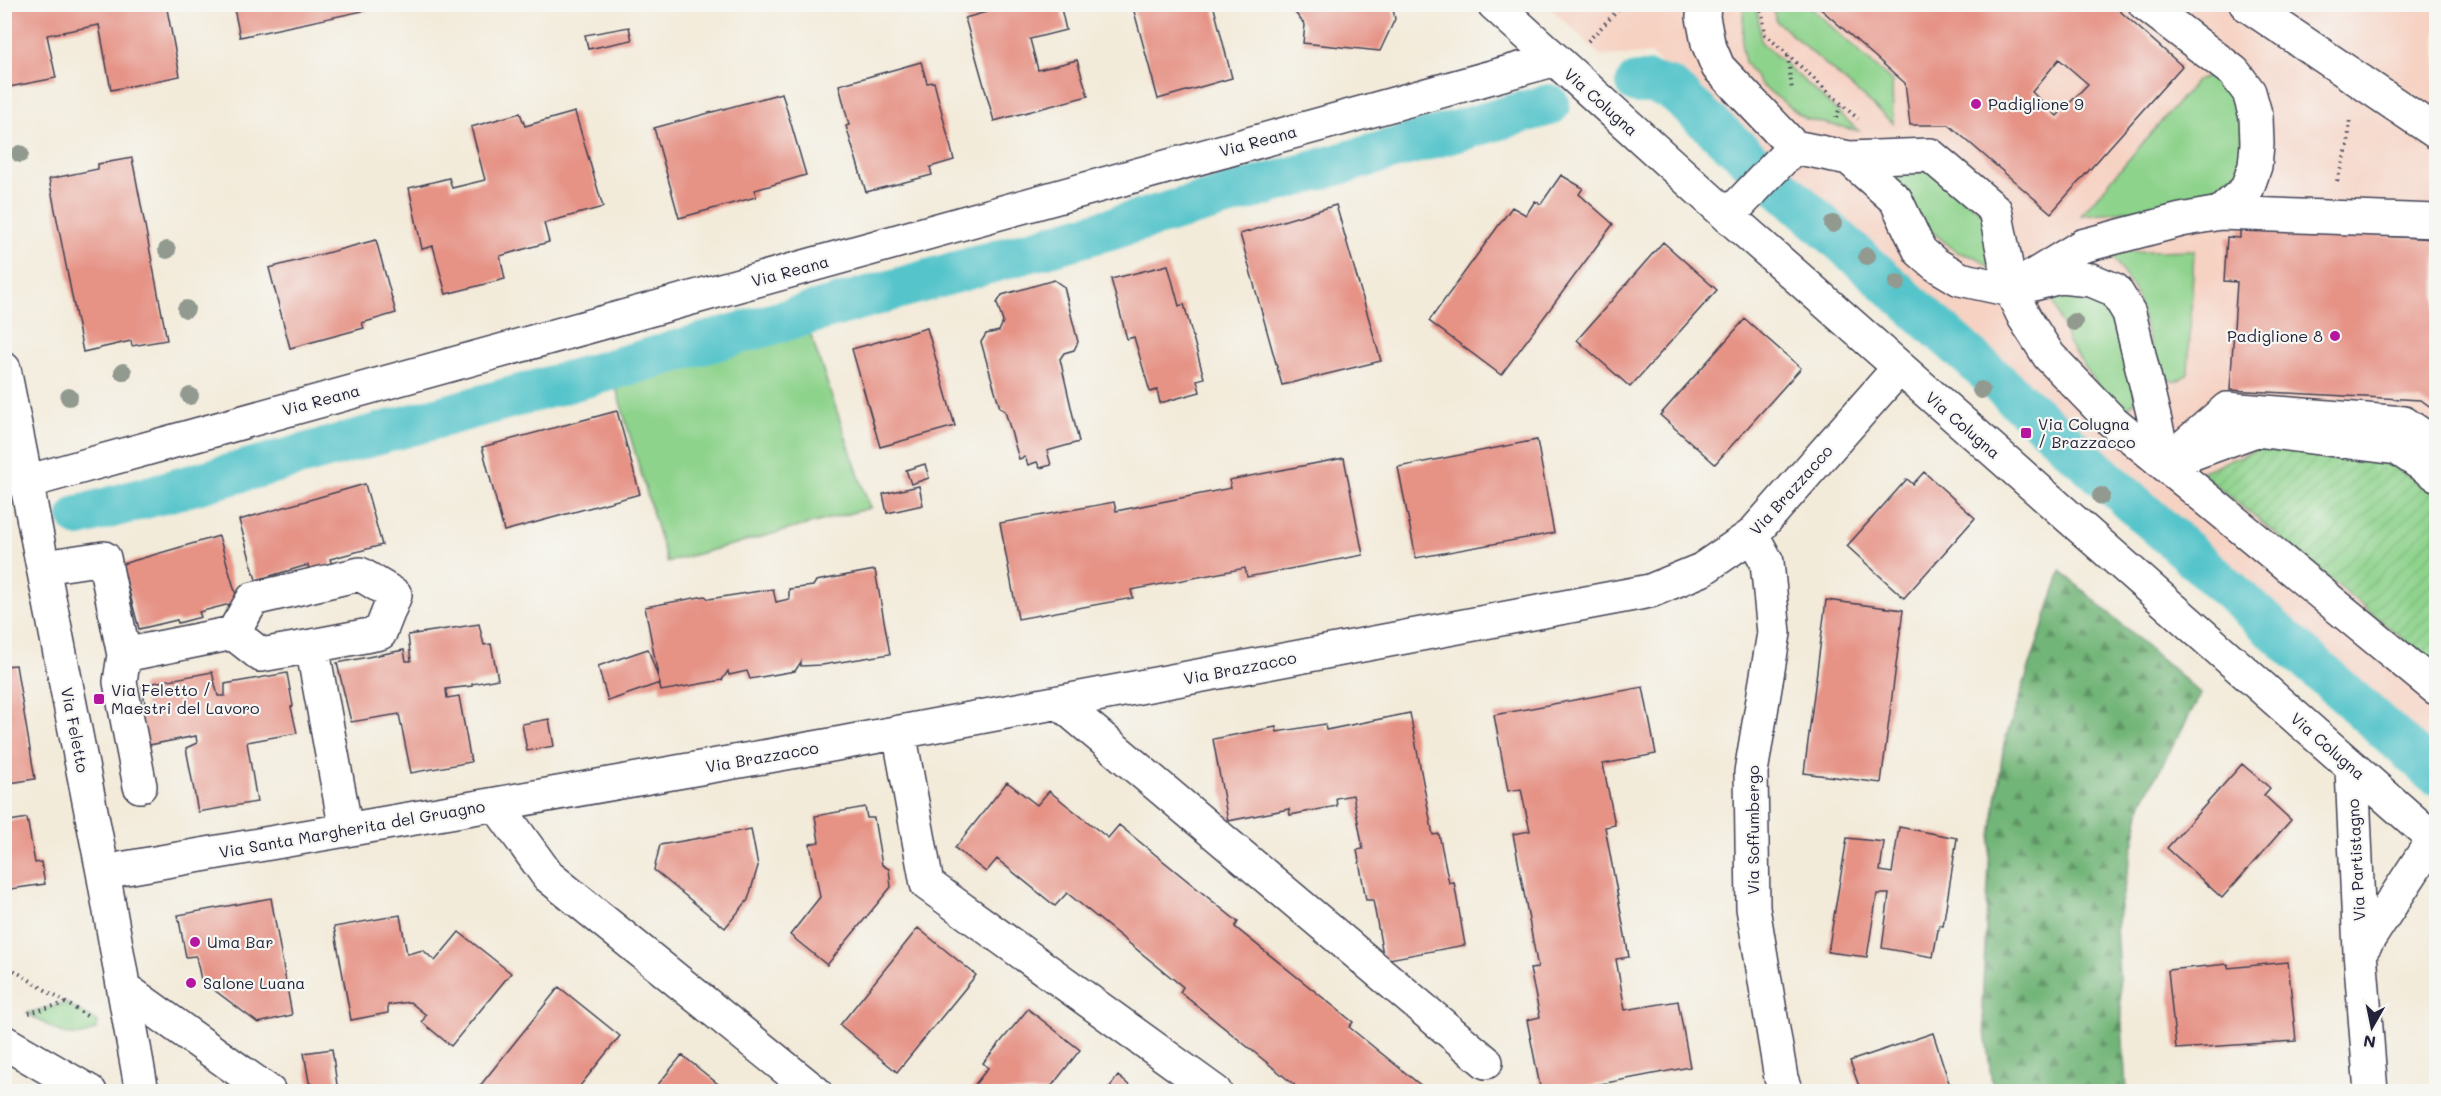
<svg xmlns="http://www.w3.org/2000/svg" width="2441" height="1096" viewBox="0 0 2441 1096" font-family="Mali,sans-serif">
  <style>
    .built { fill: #f6d2c3 }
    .grass { fill: #8ed38c; stroke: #587a64; stroke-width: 1.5 }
    .forest { fill: url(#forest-firs); stroke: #4a6c5a; stroke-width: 1.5 }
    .garden { fill: url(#garden-furrows); stroke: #587a64; stroke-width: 1.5 }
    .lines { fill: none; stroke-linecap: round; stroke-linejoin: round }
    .canal { stroke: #57c5cb; stroke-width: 42 }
    .building { fill: #e69386; fill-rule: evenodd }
    .minor-casing { stroke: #414053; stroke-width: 36 }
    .path { stroke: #414053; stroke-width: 4; stroke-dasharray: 1.5 4.5; stroke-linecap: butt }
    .minor { stroke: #fff; stroke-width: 33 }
    .tree { fill: #929a90 }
    .poi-dot { fill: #b5179e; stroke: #f6f6f2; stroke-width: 2 }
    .labels { text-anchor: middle; stroke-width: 4.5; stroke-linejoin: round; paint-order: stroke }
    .street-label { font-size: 16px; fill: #22223b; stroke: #f6f6f2 }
    .poi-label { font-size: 16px; fill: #22223b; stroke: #f6f6f2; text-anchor: start }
  </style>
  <defs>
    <pattern id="forest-firs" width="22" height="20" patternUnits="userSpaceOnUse" patternTransform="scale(1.5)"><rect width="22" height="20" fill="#72b578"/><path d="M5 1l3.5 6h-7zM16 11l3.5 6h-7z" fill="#5d9364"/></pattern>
    <pattern id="garden-furrows" width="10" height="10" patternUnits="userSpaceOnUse" patternTransform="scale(1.5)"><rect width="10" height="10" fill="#8ed38c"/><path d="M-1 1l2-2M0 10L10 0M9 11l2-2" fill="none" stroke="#7ab57a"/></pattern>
  </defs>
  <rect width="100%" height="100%" fill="#f6f6f2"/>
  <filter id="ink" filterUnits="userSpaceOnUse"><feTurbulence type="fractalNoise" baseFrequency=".0167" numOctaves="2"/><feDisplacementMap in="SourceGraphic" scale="12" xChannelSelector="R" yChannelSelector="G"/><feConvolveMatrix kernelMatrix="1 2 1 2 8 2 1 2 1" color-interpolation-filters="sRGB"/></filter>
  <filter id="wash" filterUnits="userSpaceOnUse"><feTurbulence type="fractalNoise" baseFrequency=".008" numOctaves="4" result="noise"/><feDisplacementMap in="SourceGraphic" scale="24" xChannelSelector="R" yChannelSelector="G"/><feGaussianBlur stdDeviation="1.35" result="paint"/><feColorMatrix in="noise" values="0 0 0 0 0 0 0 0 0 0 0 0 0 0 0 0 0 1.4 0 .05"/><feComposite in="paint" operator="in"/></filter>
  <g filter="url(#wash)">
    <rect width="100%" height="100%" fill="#f3ebda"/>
    <path class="built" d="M1547 5H2436V760L1650 54 1601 56Z"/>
    <path class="grass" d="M1744 5H1757L1761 42 1859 131 1806 119 1761 85 1745 62 1742 48Z
      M1772 5H1808L1892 82 1893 123 1776 21Z
      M2207 76C2216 77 2226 79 2232 87 2250 115 2240 153 2238 183L2199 205 2081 215 2197 80Z
      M1925 164 1988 219 1998 274 1978 258 1957 252 1924 225 1870 166Z
      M2194 250 2188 373C2175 386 2169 382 2157 369L2136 294 2110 252Z
      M2048 286 2101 295 2117 316 2138 399 2124 411 2105 395 2069 345Z
      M808 327 870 508 667 562 614 381Z
      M66 1003 98 1022 96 1029C72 1046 48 1025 27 1013Z"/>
    <path class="forest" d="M2061 571 2201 694 2142 802 2116 927 2126 1091H1993L1982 1008 1990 843 2004 744Z"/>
    <path class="garden" d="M2269 445 2389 463 2436 494V666L2200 472Z"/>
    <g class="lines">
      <path class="canal" d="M1637 83H1650L1670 88 2436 775
        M79 516 535 391 1549 105"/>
    </g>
    <g id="blocks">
      <path class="building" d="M4 4H166L180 76 111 90 99 25 47 35 56 78 4 88Z
        M233 4H376L377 8 240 37Z
        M1015 4H1060L1066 30 1030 39 1038 70 1077 60 1088 96 994 121 965 18Z
        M1132 4H1213L1232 78 1158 99Z
        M1288 4H1392L1395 19 1380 51 1303 43 1305 25Z
        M1815 4H2112L2182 66 2051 213 1949 125H1910L1905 83ZM2059 59 2088 84 2057 116 2032 92Z
        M629 27 632 40 588 49 585 35Z
        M921 62 927 83 934 82 954 160 930 167 932 175 866 192 846 126 849 125 839 85Z
        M782 93 806 175 755 190 756 197 679 218 654 128Z
        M575 112 603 207 544 223 549 242 500 256 505 279 446 294 433 246 422 249 409 188 449 178 452 188 485 180 471 127 520 113 525 126Z
        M132 158 167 340 132 346 131 341 83 352 49 179 98 169V164Z
        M1561 175 1583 188 1579 194 1613 224 1501 375 1429 321 1512 207 1526 215 1535 201 1541 204Z
        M1336 205 1381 361 1282 385 1240 234Z
        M2240 228 2436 239V411L2421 400 2230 390 2237 282 2224 281 2227 237 2240 238Z
        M376 240 396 313 362 323 364 328 290 348 269 268Z
        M1663 242 1717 290 1630 387 1577 340Z
        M1168 265 1179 306 1184 304 1204 378 1197 380 1200 392 1160 403 1157 390 1150 392 1134 337 1127 339 1111 279Z
        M1054 280 1064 287 1078 342 1074 350 1064 353 1060 359 1079 442 1047 451 1051 465 1040 468 1037 462 1028 465 1025 457 1019 459 1005 411 1000 408 981 342 986 334 999 331 1003 322 997 303 1002 295Z
        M1745 319 1801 368 1715 464 1660 415Z
        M927 328 955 426 880 447 852 349Z
        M617 411 640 494 504 531 482 447Z
        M1537 440 1554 533 1416 558 1398 467Z
        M1344 458 1363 555 1247 577 1245 568 1131 590 1133 598 1018 619 1000 523 1114 502 1116 511 1231 488 1229 480Z
        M925 464 929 478 911 484 906 470Z
        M1924 472 1975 518 1904 598 1847 546 1907 479 1913 484Z
        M365 484 382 545 330 559 332 564 309 571 308 565 256 580 239 520Z
        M919 486 923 505 887 513 883 494Z
        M4 495 9 514 4 515Z
        M219 536 238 602 199 612 201 617 178 623 177 620 139 629 122 564Z
        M875 570 890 654 822 665 801 666V662L795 671 750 679 747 671 729 675 728 671 722 680 661 691 645 607 705 596 709 599 773 589 776 602 789 599V589L813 586 816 581Z
        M1826 600 1903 610 1881 783 1804 773Z
        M479 624 484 645 491 644 498 679 472 684V686L446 689 447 698 459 696 471 762 411 773 399 714 351 722 337 663 404 650 406 661H411L408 635Z
        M648 649 660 683 608 701 598 666Z
        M16 665 35 779 4 784V666Z
        M212 672 218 696H225V684L287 673 293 706 291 707 297 733 247 742 257 802 198 812 186 748 197 743 196 736 144 746 137 710 146 709 142 685Z
        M1643 687 1656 754 1603 764 1615 825 1605 827 1629 957 1616 959 1625 1010 1678 1001 1690 1067 1559 1092H1541L1527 1020 1540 1017 1530 969 1538 968 1513 834 1530 831 1521 789 1508 791 1494 715Z
        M1410 713 1433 835 1439 834 1449 883 1454 882 1465 945 1384 960 1373 900H1366L1357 850 1363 849 1353 795 1336 798 1337 806 1290 815 1289 809 1228 821 1213 739 1276 727 1277 732 1325 724 1326 730Z
        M549 719 554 746 527 751 522 724Z
        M2242 764 2270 788 2264 795 2291 820 2222 898 2167 848Z
        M1007 782 1037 805 1049 791 1108 838 1119 825 1238 922 1235 927 1353 1022 1349 1027 1429 1092H1293L1297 1087 1180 992 1183 987 1067 893 1055 906 997 859 986 872 955 848Z
        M865 807 867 818H874L882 865 889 869 891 887 827 965 790 935 820 897 810 844 819 842 815 816Z
        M27 818 35 863 41 862 45 884 4 890V822Z
        M1899 827 1957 838 1943 926 1939 925 1933 957 1882 948 1889 894H1877L1867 957 1828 952 1847 838 1884 842 1880 871 1892 873Z
        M751 829 758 866 748 900 725 928 654 870 660 845Z
        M271 898 292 1015 258 1023 201 980 196 956 186 957 178 915Z
        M400 915 407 954 423 950 435 961 459 932 511 973 451 1046 422 1022 426 1015 410 1002 388 1005V1013L351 1020 334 927Z
        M918 928 976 975 897 1072 840 1025Z
        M2288 962 2296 1041 2176 1049 2168 970 2228 964V968Z
        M559 987 620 1036 575 1092H475Z
        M1028 1009 1080 1050 1047 1092H969L988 1068 983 1063Z
        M1933 1033 1952 1092H1861L1850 1061Z
        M332 1049 338 1092H322L309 1082 304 1053Z
        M682 1055 728 1092H652Z
        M1118 1076 1137 1092H1106Z"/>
    </g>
  </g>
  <g filter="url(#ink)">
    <use href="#blocks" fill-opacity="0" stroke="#414053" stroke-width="1.5"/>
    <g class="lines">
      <defs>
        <path id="minor" d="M1494 4 1728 216 2436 841
          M1704 4 1703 17 1708 43 1718 67 1794 147 1728 216
          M2246 4 2436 132
          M1794 147 1849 158 1896 200 1920 251 1935 264 1960 279 2011 290 2060 277 2091 280 2115 290 2129 313 2165 463
          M1849 158 1930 155 1995 210 2011 290 2024 317 2049 356 2111 420 2436 688
          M2220 213 2436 221
          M2030 278 2082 246 2181 220 2220 213 2247 189 2255 166 2257 144 2256 117 2249 92 2234 72 2145 4
          M4 369 103 872 142 1092
          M2182 457 2256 430 2397 448 2436 474
          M2165 463 2227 409 2404 423 2436 445
          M26 482 1553 60
          M1752 535 1767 562 1774 633 1751 772 1753 908 1781 1078 1786 1092
          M44 567 104 558 124 655 233 633
          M312 646 261 655 233 633 253 599 360 574 395 595 380 633 312 646 346 830
          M124 655 120 682 140 786
          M1059 702 1486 1062
          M899 732 927 884 1215 1092
          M2352 768 2360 952 2371 1092
          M496 804 831 745 1650 591 1701 570 1752 535 1899 368
          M103 872 496 804 548 876 815 1092
          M2360 952 2434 838
          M125 989 269 1092
          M4 1042 90 1092"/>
      </defs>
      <use href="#minor" class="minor-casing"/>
      <path class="path" d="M1761 4 1765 34 1858 119
        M1588 41 1624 4
        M1788 56 1792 90
        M1836 118 1841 105
        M2337 181 2348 145 2350 118
        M4 964 90 1018
        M29 1013 65 1003"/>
      <use href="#minor" class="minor"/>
    </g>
    <g class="tree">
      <circle cx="20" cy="154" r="9"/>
      <circle cx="1833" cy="224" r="9"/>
      <circle cx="167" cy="250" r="9"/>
      <circle cx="1867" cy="256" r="9"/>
      <circle cx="1897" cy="283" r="9"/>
      <circle cx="186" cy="309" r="9"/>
      <circle cx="2074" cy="322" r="9"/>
      <circle cx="123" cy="372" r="9"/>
      <circle cx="1981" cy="390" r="9"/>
      <circle cx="190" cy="396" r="9"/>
      <circle cx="69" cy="397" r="9"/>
      <circle cx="2101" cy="496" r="9"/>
    </g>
  </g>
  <g class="poi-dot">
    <circle cx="1976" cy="104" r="6"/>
    <circle cx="2335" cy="336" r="6"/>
    <rect x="2020" y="427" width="12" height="12" rx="3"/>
    <rect x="93" y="693" width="12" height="12" rx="3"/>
    <circle cx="195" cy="942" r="6"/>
    <circle cx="191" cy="983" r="6"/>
  </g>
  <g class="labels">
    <g class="street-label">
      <text transform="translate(1601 102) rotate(42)" y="6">Via Colugna</text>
      <text transform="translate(1258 141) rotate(-15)" y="6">Via Reana</text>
      <text transform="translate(790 271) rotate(-15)" y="6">Via Reana</text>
      <text transform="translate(321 400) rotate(-15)" y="6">Via Reana</text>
      <text transform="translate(1963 425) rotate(41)" y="6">Via Colugna</text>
      <text transform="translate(1791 490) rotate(-48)" y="6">Via Brazzacco</text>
      <text transform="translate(1240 668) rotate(-11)" y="6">Via Brazzacco</text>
      <text transform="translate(75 730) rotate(79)" y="6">Via Feletto</text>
      <text transform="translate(2328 746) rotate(41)" y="6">Via Colugna</text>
      <text transform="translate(762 757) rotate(-10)" y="6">Via Brazzacco</text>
      <text transform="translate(352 829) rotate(-10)" y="6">Via Santa Margherita del Gruagno</text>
      <text transform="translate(1753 830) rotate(-90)" y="6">Via Soffumbergo</text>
      <text transform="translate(2356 860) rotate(-93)" y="6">Via Partistagno</text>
    </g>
    <g class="poi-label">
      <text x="1988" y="110">Padiglione 9</text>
      <text x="2323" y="342" text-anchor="end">Padiglione 8</text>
      <text x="2038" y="430">Via Colugna<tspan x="2038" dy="18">/ Brazzacco</tspan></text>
      <text x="111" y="696">Via Feletto /<tspan x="111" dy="18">Maestri del Lavoro</tspan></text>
      <text x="207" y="948">Uma Bar</text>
      <text x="203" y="989">Salone Luana</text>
    </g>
  </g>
  <rect width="2441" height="1096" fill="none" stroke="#f6f6f2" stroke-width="24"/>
  <g transform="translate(2372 1027) rotate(189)" stroke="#f6f6f2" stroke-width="4.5" paint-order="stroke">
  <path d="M0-4.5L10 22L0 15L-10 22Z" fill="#22223b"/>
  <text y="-9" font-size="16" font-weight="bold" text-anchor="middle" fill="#22223b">N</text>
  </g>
</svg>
